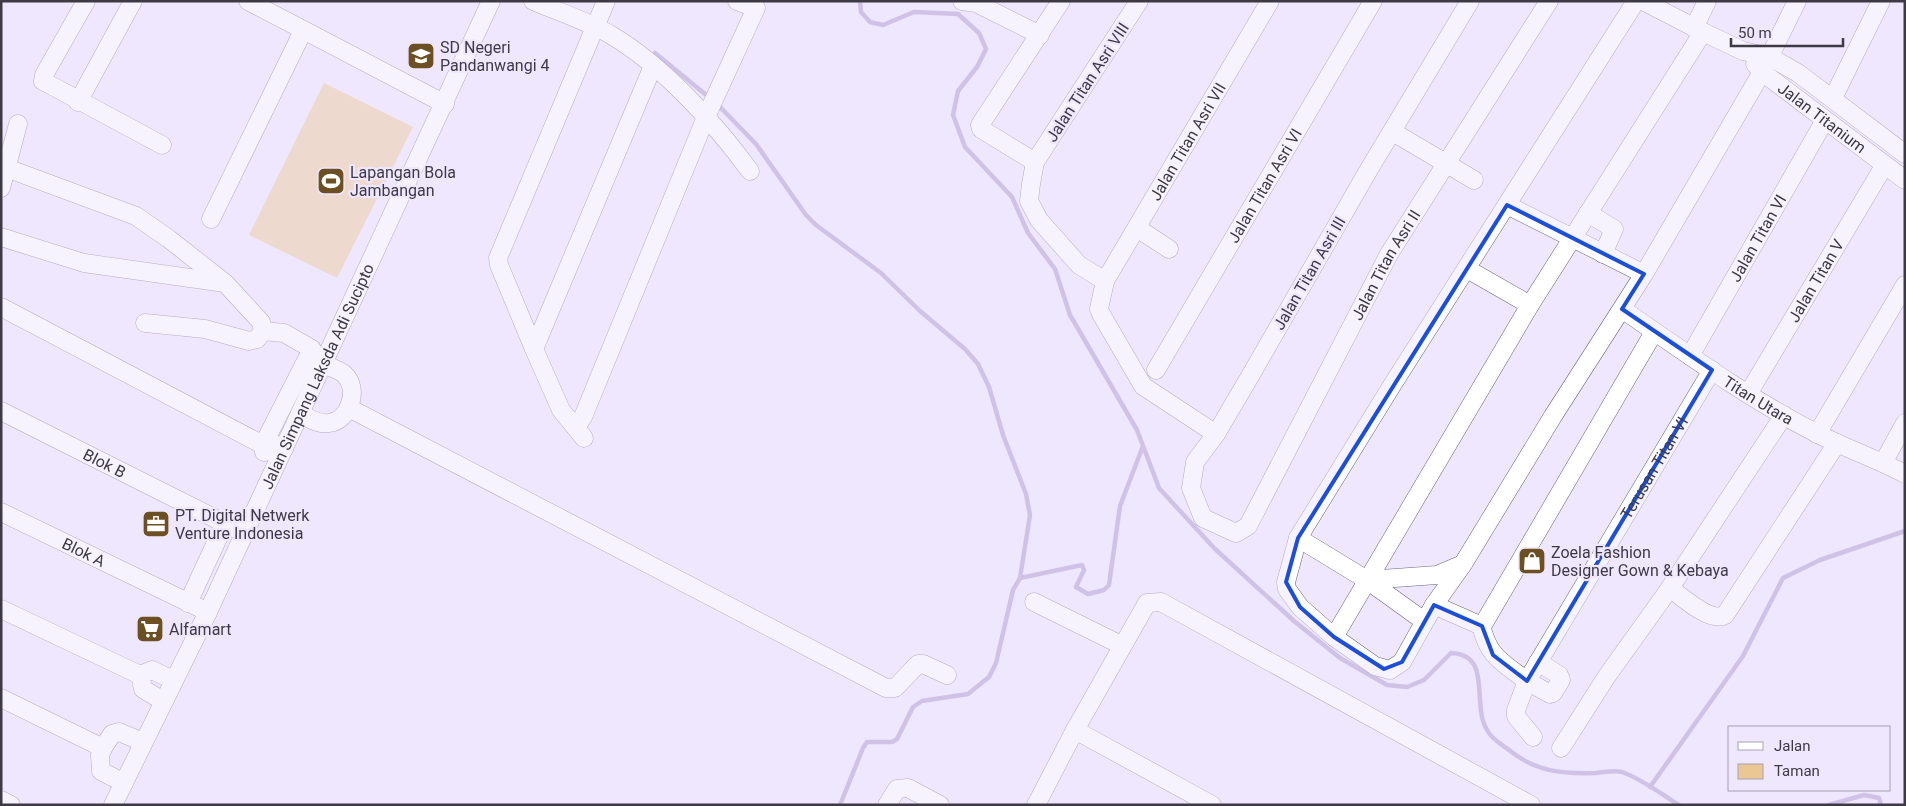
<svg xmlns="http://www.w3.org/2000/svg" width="1906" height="806" viewBox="0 0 1906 806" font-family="Roboto,sans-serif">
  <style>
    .green { fill: #eac793 }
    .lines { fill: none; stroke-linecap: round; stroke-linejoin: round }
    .stream { stroke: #aa96cd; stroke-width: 4.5 }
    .minor-casing { stroke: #6d657d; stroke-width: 19 }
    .minor { stroke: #fff; stroke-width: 18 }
    .marked { fill: none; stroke: #1d4ed8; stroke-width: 4; stroke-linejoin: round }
    .labels { text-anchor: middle; stroke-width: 4.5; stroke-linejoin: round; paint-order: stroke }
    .poi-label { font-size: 16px; fill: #3e3a45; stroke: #eee7fd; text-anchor: start }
    .street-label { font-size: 16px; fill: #3e3a45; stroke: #eee7fd }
  </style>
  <rect width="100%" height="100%" fill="#eee7fd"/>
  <path class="green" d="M324 83 413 127 337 278 249 235Z"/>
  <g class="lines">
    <path class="stream" d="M860 1 861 12 870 22 883 25 914 12 958 14 979 33 986 49 977 67 958 91 953 115 965 147 1012 197 1028 233 1055 269 1070 315 1137 430 1159 488 1214 548 1294 621 1340 658 1387 685 1407 687 1424 680 1451 653C1495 655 1469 707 1489 733 1493 740 1503 745 1509 750 1536 772 1562 774 1596 773 1604 772 1615 770 1622 772 1642 779 1661 794 1679 805
      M655 53 705 94
      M721 108 756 144 806 215 816 225 881 273 920 311 965 349 978 364 989 387 1003 435 1026 494 1030 515 1020 578
      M1650 787 1743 656 1783 578 1820 560 1905 531
      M840 805 863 748 867 742H892L897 739 913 707 922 701 968 694 989 677 996 663 1013 590 1020 578 1082 565 1084 570 1076 587 1088 594 1104 590 1109 585 1120 506 1143 446
      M1829 805 1864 795 1879 798 1881 805"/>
    <defs>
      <g id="minor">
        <path d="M86 1 44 75 43 81 162 145"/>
        <path d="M248 1 445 104"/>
        <path d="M533 1C559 12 587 21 611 35 662 65 715 123 750 171"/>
        <path d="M606 1 498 258 499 265 534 349 653 66"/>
        <path d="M962 1 976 3 1040 35"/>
        <path d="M1139 1 1035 162 1031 184 1029 201 1039 220 1079 265 1105 281 1099 309 1101 314 1143 386 1216 434"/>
        <path id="s1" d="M1470 1 1368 171 1249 378 1216 434 1195 462 1191 488 1203 518 1236 533 1248 526 1389 254 1549 1"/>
        <path d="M1636 1 1391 387 1298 538 1286 582 1287 589 1300 607 1334 637 1375 666 1390 670 1402 662 1434 605 1463 564 1553 416 1644 274 1762 72 1797 1"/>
        <path d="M1643 1 1703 32 1743 51 1770 57 1798 73 1905 154"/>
        <path d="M1694 28 1707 1"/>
        <path id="s2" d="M1755 64 1762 72 1905 180"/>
        <path d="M1833 98 1881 1"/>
        <path d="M78 102 133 1"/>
        <path d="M1393 132 1474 180"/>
        <path d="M1035 162 981 129 980 125 1061 1"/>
        <path d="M1 166 136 216 169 239 225 283"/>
        <path d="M1 188 18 124"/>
        <path d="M1507 205 1644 274"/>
        <path d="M1588 213 1614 229 1603 254"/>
        <path d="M211 219 303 31"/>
        <path d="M1137 228 1169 249"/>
        <path d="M1 237 84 263 225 283 261 322 263 331 257 339 249 341 205 329 145 323"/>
        <path d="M1467 269 1530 305"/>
        <path id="s3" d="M1105 281 1270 1"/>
        <path d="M1 307 263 445 272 443 284 449"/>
        <path id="s4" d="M1622 309C1686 353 1749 399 1818 434 1847 449 1877 459 1905 474"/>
        <path d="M263 331 284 333 312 349 263 445 264 452"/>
        <path d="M534 349 561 410 584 438"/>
        <path id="s5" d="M1690 356 1825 120"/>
        <path id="s6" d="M1156 370 1373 1"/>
        <path id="s7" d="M1748 394 1884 166"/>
        <path d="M349 408 886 688H895L918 664H923L947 675"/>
        <path id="s8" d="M1 411 244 533"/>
        <path d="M300 414C309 418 319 425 329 423 350 421 360 388 344 374 339 370 330 367 323 364"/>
        <path d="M576 428 583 417 706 117 756 8 737 1"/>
        <path d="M1817 434 1905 285"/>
        <path d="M1883 463 1905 423"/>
        <path id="s9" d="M1 512 208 612"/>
        <path d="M1298 538 1367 580 1424 621"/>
        <path d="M1367 580 1437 575 1463 564"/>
        <path d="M1670 588C1682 597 1710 623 1725 615L1837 443"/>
        <path d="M1034 602 1121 645"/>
        <path d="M188 603 225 523"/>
        <path d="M1434 605 1477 624 1484 623 1654 332"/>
        <path d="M1 609 140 675 143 689 163 701"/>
        <path id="s10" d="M1481 624C1487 656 1503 663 1527 681L1712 370"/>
        <path d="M1334 637 1530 305 1703 32"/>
        <path d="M140 675 152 670 173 680"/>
        <path d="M1 698 103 748 100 755 101 771 124 783"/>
        <path d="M1075 730 1212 805"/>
        <path d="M1533 737 1516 716V710L1527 681 1550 694 1553 693 1561 680 1559 675 1538 662"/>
        <path d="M103 748 112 734 119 732 143 742"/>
        <path d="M1561 748 1607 676 1670 588 1784 415"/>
        <path d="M1 800 11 805"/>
        <path id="s11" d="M113 805 208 612 491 1"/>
        <path d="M887 805 897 789 908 788 940 805"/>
        <path d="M1036 805 1075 730 1147 603 1161 602 1531 805"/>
      </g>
    </defs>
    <use href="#minor" class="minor-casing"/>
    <use href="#minor" class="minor"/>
  </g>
  <path d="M0 0H1906V806H0ZM1507 205 1644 274 1622 309 1712 370 1527 681 1493 655 1482 626 1434 605 1402 662 1384 669 1334 637 1300 607 1286 582 1298 538Z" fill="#eee7fd" fill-opacity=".55" fill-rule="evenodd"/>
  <path class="marked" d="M1507 205 1644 274 1622 309 1712 370 1527 681 1493 655 1482 626 1434 605 1402 662 1384 669 1334 637 1300 607 1286 582 1298 538Z"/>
  <defs>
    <symbol id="school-square" viewBox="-11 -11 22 22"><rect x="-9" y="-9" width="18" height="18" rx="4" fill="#6c5023" stroke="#eee7fd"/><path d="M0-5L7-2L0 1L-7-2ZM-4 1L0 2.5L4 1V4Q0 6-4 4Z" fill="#fff"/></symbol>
    <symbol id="stadium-square" viewBox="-11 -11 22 22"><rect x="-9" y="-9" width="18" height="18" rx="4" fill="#6c5023" stroke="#eee7fd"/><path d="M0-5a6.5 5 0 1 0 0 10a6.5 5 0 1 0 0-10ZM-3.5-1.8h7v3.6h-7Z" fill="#fff"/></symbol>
    <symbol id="office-square" viewBox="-11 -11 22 22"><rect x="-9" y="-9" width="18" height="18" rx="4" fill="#6c5023" stroke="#eee7fd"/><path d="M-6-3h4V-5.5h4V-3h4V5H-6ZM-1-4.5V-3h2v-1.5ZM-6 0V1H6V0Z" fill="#fff"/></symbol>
    <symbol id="shop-square" viewBox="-11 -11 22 22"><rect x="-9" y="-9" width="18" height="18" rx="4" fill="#6c5023" stroke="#eee7fd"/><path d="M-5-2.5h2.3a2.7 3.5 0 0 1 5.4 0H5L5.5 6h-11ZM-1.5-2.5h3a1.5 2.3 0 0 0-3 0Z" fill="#fff"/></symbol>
    <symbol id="supermarket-square" viewBox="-11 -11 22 22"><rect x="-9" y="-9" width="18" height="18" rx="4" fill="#6c5023" stroke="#eee7fd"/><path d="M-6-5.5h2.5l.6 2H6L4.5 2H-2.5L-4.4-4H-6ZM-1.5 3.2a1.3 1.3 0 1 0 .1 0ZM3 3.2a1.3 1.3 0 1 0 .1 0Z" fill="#fff"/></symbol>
  </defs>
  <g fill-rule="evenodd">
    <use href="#school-square" x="405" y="40" width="32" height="32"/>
    <use href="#stadium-square" x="315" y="165" width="32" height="32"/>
    <use href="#office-square" x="140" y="508" width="32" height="32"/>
    <use href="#shop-square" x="1516" y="545" width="32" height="32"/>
    <use href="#supermarket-square" x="134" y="613" width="32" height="32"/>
  </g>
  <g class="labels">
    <g class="poi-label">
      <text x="440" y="53">SD Negeri<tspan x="440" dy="18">Pandanwangi 4</tspan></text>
      <text x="350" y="178">Lapangan Bola<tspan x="350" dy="18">Jambangan</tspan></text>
      <text x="175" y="521">PT. Digital Netwerk<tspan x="175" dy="18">Venture Indonesia</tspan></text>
      <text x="1551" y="558">Zoela Fashion<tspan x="1551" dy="18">Designer Gown &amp; Kebaya</tspan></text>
      <text x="169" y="635">Alfamart</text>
    </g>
    <g class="street-label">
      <text transform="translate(1087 82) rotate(-57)" y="6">Jalan Titan Asri VIII</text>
      <text dy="6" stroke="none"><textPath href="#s2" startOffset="86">Jalan Titanium</textPath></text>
      <text dy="6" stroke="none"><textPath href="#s3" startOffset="162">Jalan Titan Asri VII</textPath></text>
      <text dy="6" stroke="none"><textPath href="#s6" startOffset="214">Jalan Titan Asri VI</textPath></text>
      <text dy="6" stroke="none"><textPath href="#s5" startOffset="136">Jalan Titan VI</textPath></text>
      <text dy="6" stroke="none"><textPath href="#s1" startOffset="941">Jalan Titan Asri II</textPath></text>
      <text transform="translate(1309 273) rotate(-60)" y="6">Jalan Titan Asri III</text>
      <text dy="6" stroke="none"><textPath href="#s7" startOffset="132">Jalan Titan V</textPath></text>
      <text dy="6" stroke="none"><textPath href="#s11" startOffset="475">Jalan Simpang Laksda Adi Sucipto</textPath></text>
      <text dy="6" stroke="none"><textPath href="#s4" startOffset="164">Titan Utara</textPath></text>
      <text dy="6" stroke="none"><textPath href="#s8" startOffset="116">Blok B</textPath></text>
      <text dy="6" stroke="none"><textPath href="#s10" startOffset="324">Terusan Titan VI</textPath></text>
      <text dy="6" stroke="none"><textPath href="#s9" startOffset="92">Blok A</textPath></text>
    </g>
  </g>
  <rect width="1906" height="806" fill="none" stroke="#3e3a45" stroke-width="5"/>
  <rect x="1728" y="726" width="162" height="65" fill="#eee7fd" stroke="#a8a2b3"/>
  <rect x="1738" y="742" width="25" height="8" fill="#ffffff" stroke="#a8a2b3"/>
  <text x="1774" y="751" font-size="15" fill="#3e3a45">Jalan</text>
  <rect x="1738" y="764" width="25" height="15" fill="#eac793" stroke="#a8a2b3"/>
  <text x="1774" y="776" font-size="15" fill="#3e3a45">Taman</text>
  <path d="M1731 38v8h112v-8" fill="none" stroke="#3e3a45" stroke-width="2.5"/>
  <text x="1738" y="38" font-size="15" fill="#3e3a45" stroke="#eee7fd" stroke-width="4" paint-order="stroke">50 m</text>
</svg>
